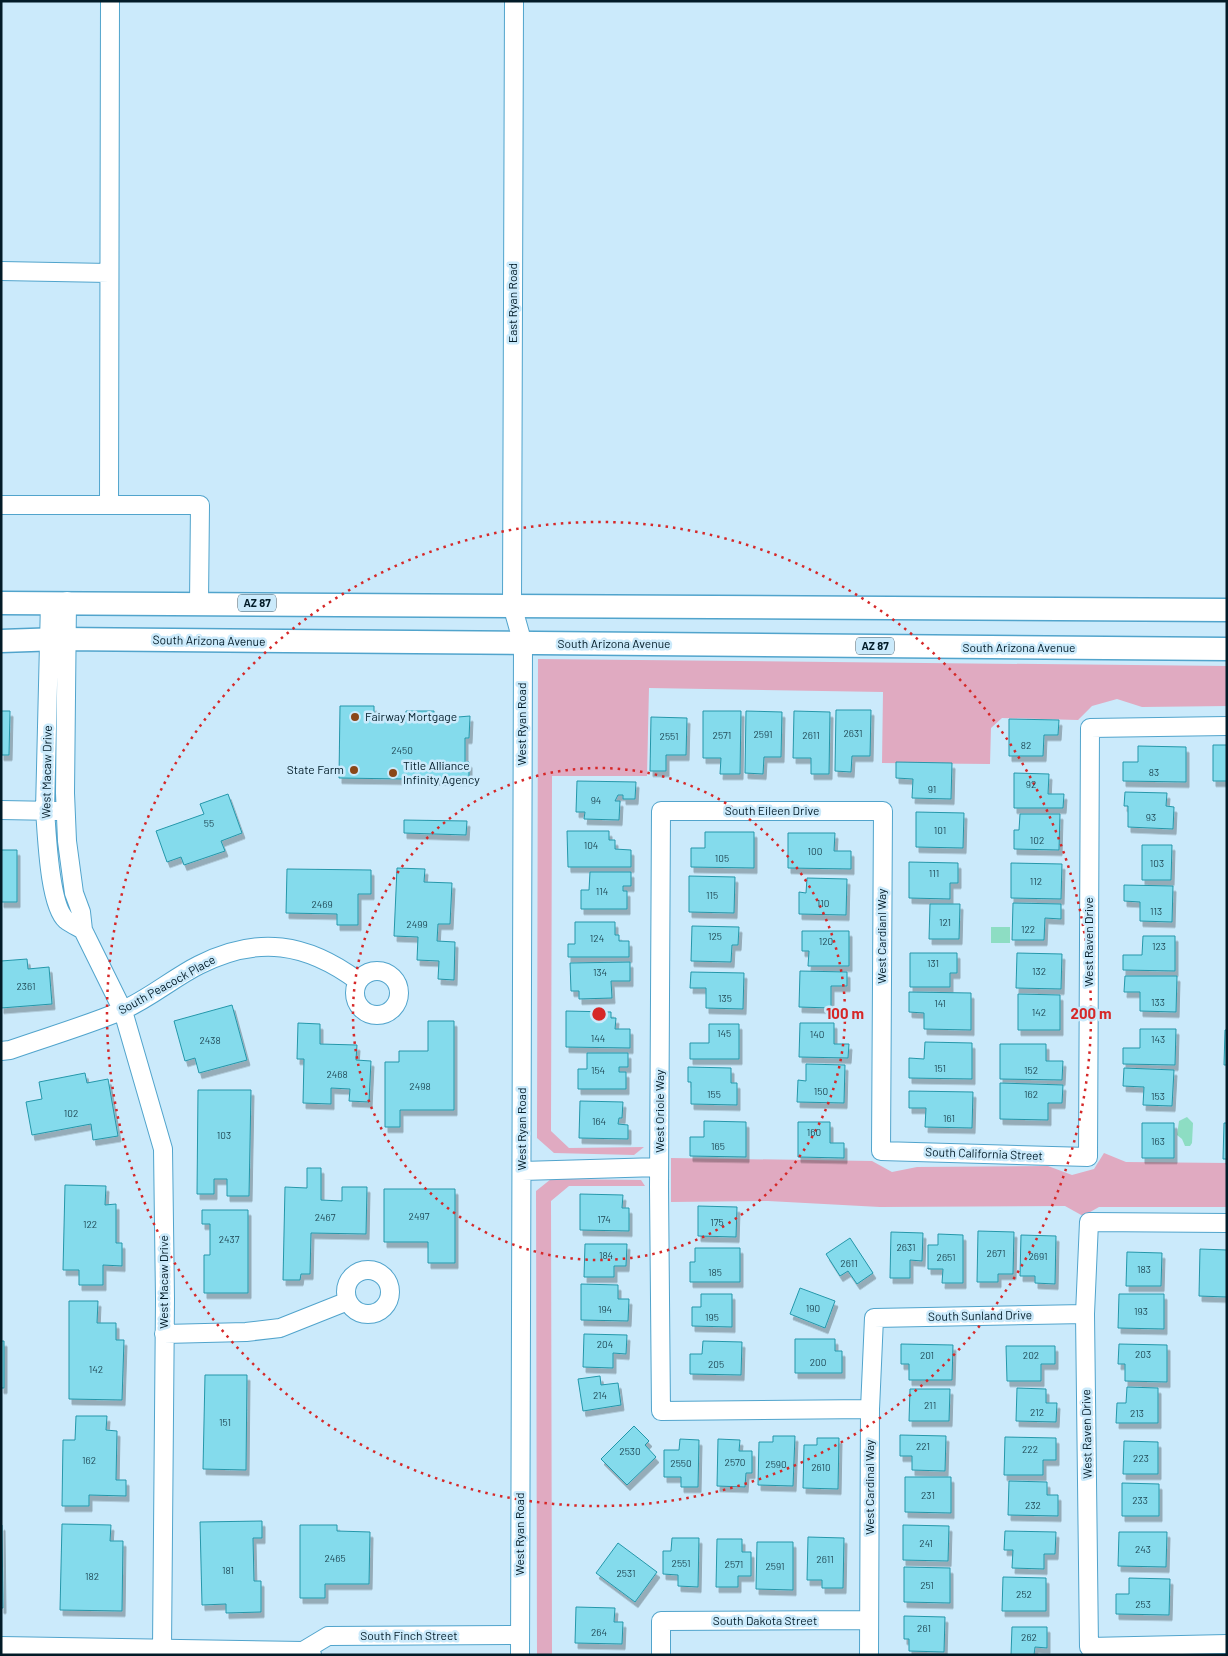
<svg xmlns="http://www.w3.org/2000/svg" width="1228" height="1656" viewBox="0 0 1228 1656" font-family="Barlow,sans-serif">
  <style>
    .green { fill: #e0aac1 }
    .water { fill: #8dddc3 }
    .building { fill: #84dbec; stroke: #2497aa; filter: url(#shadow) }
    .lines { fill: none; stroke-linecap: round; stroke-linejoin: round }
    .minor-casing { stroke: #51a4cc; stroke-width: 20 }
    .major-casing { stroke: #51a4cc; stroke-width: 25 }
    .minor { stroke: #fff; stroke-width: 18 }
    .major { stroke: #fff; stroke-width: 22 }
    .ring { fill: none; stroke: #d62828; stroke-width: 2.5; stroke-dasharray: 2.5 5 }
    .poi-dot { fill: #8a4718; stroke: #cbeafb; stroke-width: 2 }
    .labels { text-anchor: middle; stroke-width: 5; stroke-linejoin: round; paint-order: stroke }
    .number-label { font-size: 10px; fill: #224b58 }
    .shield { fill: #cbeafb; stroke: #3e5967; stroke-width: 1 }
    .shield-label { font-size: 11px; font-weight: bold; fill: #021b27 }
    .street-label { font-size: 12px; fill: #021b27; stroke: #cbeafb }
    .poi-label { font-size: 12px; fill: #021b27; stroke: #cbeafb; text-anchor: start }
    .centre { fill: #d62828; stroke: #cbeafb; stroke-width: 2.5 }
    .ring-label { font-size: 15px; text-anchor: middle; font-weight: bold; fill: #d62828; stroke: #cbeafb; stroke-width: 5; stroke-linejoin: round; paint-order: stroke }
  </style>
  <defs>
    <filter id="shadow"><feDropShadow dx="3" dy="5.5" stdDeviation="0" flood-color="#0004"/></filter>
  </defs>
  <rect width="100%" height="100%" fill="#cbeafb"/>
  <path class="green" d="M538 659 1227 666V706L1142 707 1117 699 1092 706 1078 720 1002 718 991 728 990 764 882 763 883 692 649 688 647 776H552L551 1131 569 1148 644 1147 634 1155 554 1153 537 1138Z
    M1104 1153 1126 1162 1227 1163V1207H1099L1083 1216 1065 1206 880 1207 768 1201 671 1202V1158L872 1161 892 1172 917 1167 1048 1166 1072 1175 1094 1169Z
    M551 1179 641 1180 645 1186H569L551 1201 552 1655H537L536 1191Z"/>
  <path class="water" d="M991 927H1010V943H991Z
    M1187 1117 1193 1123 1192 1143 1190 1146H1185L1182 1139 1177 1135 1179 1121Z"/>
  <path class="building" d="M340 706H374V716L406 717V711H434V719L470 716 469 738H465V762H469V780L339 778Z
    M836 710H871L870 756H852L851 772 835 771Z
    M1 711H10L9 755H1Z
    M703 711H741L740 774H720L721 758H703Z
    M746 711 782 712 781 757H764L763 774 745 773Z
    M794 711 830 712 829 774H811V758H793Z
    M651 717 687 718 686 755H666V771H650Z
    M1009 719 1059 720 1058 735H1044L1043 756H1009Z
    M1213 745H1227V781H1213Z
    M1138 746 1186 747V782L1123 781V762H1138Z
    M896 762 952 763 951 799 912 798 913 779 896 778Z
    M1014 773 1049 774 1048 794H1064L1063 808H1014Z
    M577 781 636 782 635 799H623V795H618L615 801H620L619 820 584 819 585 812H576Z
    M1125 792 1167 793 1166 806 1174 807 1173 829 1128 827V806H1124Z
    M228 794 242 833 221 841 225 851 184 865 181 857 167 862 156 831 204 814 200 804Z
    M916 812 964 813 963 848 916 847Z
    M1020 814H1060L1059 850 1014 849V830H1019Z
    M404 820 467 821 466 835 404 833Z
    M567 831H609V840H615V849L631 850V867H568Z
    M705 832H754V868L691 867V848H705Z
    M788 833H835L834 851H851V869L788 868Z
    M1142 845H1172L1171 880H1142Z
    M1 850H17V902H1Z
    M909 862 958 863V883H950V899L909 898Z
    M1011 863 1062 864 1061 899 1011 898Z
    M397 868 425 869 424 882 452 883 450 924H438L437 941 455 942 454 980 438 979 439 961 417 960 418 937 394 936Z
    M287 869 371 870V894H358V925H337V914L286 913Z
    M590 872H631V886H623V891H627V909H581V890H589Z
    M689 876 735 877 734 913 689 912Z
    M807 878 847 879 846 915 799 914V892L806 893Z
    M1124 885 1173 886 1172 922 1140 921V902L1124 901Z
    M1013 903 1061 904V919L1045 918 1044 940H1012Z
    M930 904H960L959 939H929Z
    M575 922H615V935H619V941H629V957H568V944H575Z
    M692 926 739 927 738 945H732L731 962 691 961Z
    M802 931H849V966H808L809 951H802Z
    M1143 936H1175V971L1123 970V955H1142Z
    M910 953H957V973H950V987H910Z
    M1017 953 1062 954 1061 989 1016 988Z
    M27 959 28 969 49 967 52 1004 1 1008V961Z
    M630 962V981H611L612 998 579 999V991H571L570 963Z
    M800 971 847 972V986H831V1008L799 1007Z
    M691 972 744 973 743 1009 706 1008V988H690Z
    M1125 976H1177L1176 1012 1140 1011V992H1124Z
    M909 992 971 993V1030L924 1029V1013L909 1012Z
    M1018 994 1060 995V1030H1018Z
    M232 1005 247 1060 199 1073 195 1058 185 1061 174 1021Z
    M566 1011 611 1012V1018H616L615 1029H630V1048L566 1047Z
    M428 1021H454V1110H400V1127H385V1062H399V1051H428Z
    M298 1023 320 1024V1044L357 1045 356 1060 371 1061 369 1102 349 1101 350 1089 331 1088V1104L303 1103 304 1059H297Z
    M800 1023H834V1044H849L848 1058 799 1057Z
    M709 1024H739V1059H690V1043H709Z
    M1140 1029H1176L1175 1065 1123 1064V1048H1140Z
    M1225 1030H1227V1065H1224Z
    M925 1042 972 1043V1079L909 1078V1058L924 1059Z
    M1000 1044H1046V1061H1063L1062 1080 1000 1079Z
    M587 1053H628V1067H619V1072H626V1089H578V1069H587Z
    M806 1064 845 1065 844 1103 797 1102 798 1080 806 1081Z
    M688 1067 731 1068V1083H737V1105L691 1104V1082H688Z
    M1124 1068 1174 1070 1172 1106 1143 1105 1144 1087 1123 1086Z
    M85 1073 87 1083 108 1079 118 1136 93 1140 91 1124 32 1135 26 1102 42 1099 39 1082Z
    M1000 1083 1063 1085 1062 1103H1048V1120L1000 1119Z
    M198 1090H251L249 1196H227V1179H214V1194H197Z
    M909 1091 973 1092 972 1128 925 1127 926 1108H909Z
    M580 1101 623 1102 622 1118H619L618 1124 628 1125V1139L579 1138Z
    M704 1121 746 1122V1157L690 1156V1137H704Z
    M798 1122H830V1143H844V1158L798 1157Z
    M1142 1123H1174V1158H1142Z
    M1224 1123H1227V1159H1223Z
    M307 1168H321V1200L342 1201V1187H367L366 1234 311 1233 310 1274H301L300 1280H283L285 1187 307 1188Z
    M65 1185 106 1186 105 1205 116 1204V1243H122V1266L103 1265V1285H79V1270H63Z
    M384 1189H455V1263H428V1242H384Z
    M580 1194 623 1195 622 1208H629V1231L580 1230Z
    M698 1206 737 1207 736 1237 698 1236Z
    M202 1210H248V1293H204V1255H210V1224H202Z
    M978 1231 1014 1232 1013 1274H998V1282H977Z
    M891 1232 923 1233 922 1261 910 1260V1278H890Z
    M938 1234 963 1235V1283H942L943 1269H928V1245H938Z
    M1021 1235 1056 1236 1055 1284 1035 1283V1276H1020Z
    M850 1238 873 1273 857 1284 848 1271 840 1276 826 1254Z
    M585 1244H627L626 1266H614V1277H584Z
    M695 1248H740V1282H690V1262H695Z
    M1200 1249 1227 1250V1297L1199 1296Z
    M1127 1252 1162 1253 1161 1286H1126Z
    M581 1284 618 1285V1299H629L628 1321 581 1320Z
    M800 1288 835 1301 825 1328 790 1314Z
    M701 1294H732V1327L692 1326V1307H701Z
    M1119 1294H1164V1329L1118 1328Z
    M69 1301H98L97 1323H116V1340H124L122 1400 69 1399Z
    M584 1334 627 1335 626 1354 613 1353V1368L583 1367Z
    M795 1339H835V1351H842V1373H795Z
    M1 1341H4V1388H1Z
    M703 1341 742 1342 741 1375 690 1374V1354H702Z
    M901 1344 953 1345 952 1380H909V1364H901Z
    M1119 1344 1167 1345V1382L1125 1381V1364H1118Z
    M1006 1346H1055V1364H1041V1381H1007Z
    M205 1375H247L246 1470 203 1469Z
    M600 1376 601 1385 618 1383 621 1405 583 1411 578 1379Z
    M1127 1387 1158 1388V1423H1116L1117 1403H1126Z
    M1017 1388 1046 1389V1403H1057L1056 1422 1016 1421Z
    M910 1389H950L949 1421H909Z
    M76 1416H107L106 1430 117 1431 116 1480H126V1496L89 1495V1506H62L63 1440H75Z
    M634 1426 649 1441 645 1445 656 1457 627 1485 601 1459Z
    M900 1435 946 1436 945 1471 912 1470V1456H900Z
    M773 1436H795L793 1486 758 1485 759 1442H773Z
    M1005 1437 1056 1438V1460H1043V1475H1004Z
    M817 1438H839L838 1489 803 1488 804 1445H817Z
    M680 1439 699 1440 698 1487H681V1477H664V1450H679Z
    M718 1439 740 1440 739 1451H752V1473H746L745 1487 717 1486Z
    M1124 1441 1158 1442V1474H1123Z
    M905 1477H951V1513L905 1512Z
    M1009 1481 1047 1482V1495H1058V1516L1008 1515Z
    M1122 1483 1159 1484V1516H1122Z
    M262 1521V1538H253L254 1581H261V1612L226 1613V1604L202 1605 200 1522Z
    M62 1524 111 1525 110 1541H123L122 1611 60 1610Z
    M1 1525H2L3 1608H1Z
    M300 1525H337V1531L370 1532 369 1584H325V1598H300Z
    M903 1525 949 1526 948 1561 903 1560Z
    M1005 1531 1056 1532 1055 1554H1044V1569L1012 1568 1013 1550H1004Z
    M1119 1532H1167L1166 1567 1118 1566Z
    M808 1537 844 1538 843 1588H822V1580H807Z
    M672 1538H699L698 1587 678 1586V1575L663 1574V1551H671Z
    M717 1539H742V1552H751V1576H738V1587H716Z
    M757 1542H793V1590L756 1589Z
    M618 1543 657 1572 635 1602 596 1573Z
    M904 1567 950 1568V1603L904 1602Z
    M1003 1577 1046 1578V1611H1002Z
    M1129 1578 1170 1579 1169 1615 1116 1614V1594H1129Z
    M576 1607 615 1608 614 1622H623L622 1644 575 1643Z
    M904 1616 945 1617 944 1652 909 1651V1639H904Z
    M1012 1627H1047V1648L1035 1647 1034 1655H1011Z"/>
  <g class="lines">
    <defs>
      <path id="minor" d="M514 1 512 605 523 644 520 1655
        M1 271 109 273
        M1 505H200L199 603
        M109 505 110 1
        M67 601 65 793 67 841 74 893 81 912 83 930 123 1011 163 1149 165 1299 162 1649
        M50 602 45 810C47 834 49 905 66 920 71 924 78 927 83 930
        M1 810 57 811
        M355 993a22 22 0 1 1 44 0a22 22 0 1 1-44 0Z
        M1 1051 10 1050C47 1037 85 1026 121 1011 149 999 173 978 199 965 258 935 307 943 358 981
        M522 1171 659 1167
        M1227 1223 1089 1222 1085 1314 1089 1647 1227 1644
        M346 1292a22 22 0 1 1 44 0a22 22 0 1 1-44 0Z
        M164 1334 246 1332 280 1328 348 1301
        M870 1409 661 1411 659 1187 661 811H883L881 1151 1088 1157 1090 728 1227 726
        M1 1646 303 1651 312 1655
        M303 1651 328 1636 520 1635
        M661 1655V1621L869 1620
        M869 1655 870 1409 874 1318 1085 1314"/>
      <path id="major" d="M1 603 1227 610
        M1 641 60 639 1227 649"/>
    </defs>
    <use href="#minor" class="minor-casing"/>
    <use href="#major" class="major-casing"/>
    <use href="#minor" class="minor"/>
    <use href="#major" class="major"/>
  </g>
  <g class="ring">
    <circle cx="599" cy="1014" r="246"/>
    <circle cx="599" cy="1014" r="492"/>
  </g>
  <g class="poi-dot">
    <circle cx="355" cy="717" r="5"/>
    <circle cx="354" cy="770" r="5"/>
    <circle cx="393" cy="773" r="5"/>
  </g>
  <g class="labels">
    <g class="number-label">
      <text x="853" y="737">2631</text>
      <text x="763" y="738">2591</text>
      <text x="722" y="739">2571</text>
      <text x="811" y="739">2611</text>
      <text x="669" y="740">2551</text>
      <text x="1026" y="749">82</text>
      <text x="402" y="754">2450</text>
      <text x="1154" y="776">83</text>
      <text x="1031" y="788">92</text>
      <text x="932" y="793">91</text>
      <text x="596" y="804">94</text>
      <text x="1151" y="821">93</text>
      <text x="209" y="827">55</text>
      <text x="940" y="834">101</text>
      <text x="1037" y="844">102</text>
      <text x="591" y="849">104</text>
      <text x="815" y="855">100</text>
      <text x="722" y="862">105</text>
      <text x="1157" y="867">103</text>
      <text x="934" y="877">111</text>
      <text x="1036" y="885">112</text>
      <text x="602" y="895">114</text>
      <text x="712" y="899">115</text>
      <text x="823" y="907">110</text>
      <text x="322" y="908">2469</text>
      <text x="1156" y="915">113</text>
      <text x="945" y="926">121</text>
      <text x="417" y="928">2499</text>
      <text x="1028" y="933">122</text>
      <text x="715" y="940">125</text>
      <text x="597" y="942">124</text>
      <text x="826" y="945">120</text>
      <text x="1159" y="950">123</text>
      <text x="933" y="967">131</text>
      <text x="1039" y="975">132</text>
      <text x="600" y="976">134</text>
      <text x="26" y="990">2361</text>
      <text x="725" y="1002">135</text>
      <text x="1158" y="1006">133</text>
      <text x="940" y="1007">141</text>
      <text x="1039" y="1016">142</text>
      <text x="724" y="1037">145</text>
      <text x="817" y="1038">140</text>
      <text x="598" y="1042">144</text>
      <text x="1158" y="1043">143</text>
      <text x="210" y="1044">2438</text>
      <text x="940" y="1072">151</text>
      <text x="598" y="1074">154</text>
      <text x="1031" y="1074">152</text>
      <text x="337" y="1078">2468</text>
      <text x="420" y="1090">2498</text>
      <text x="821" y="1095">150</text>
      <text x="714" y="1098">155</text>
      <text x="1031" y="1098">162</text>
      <text x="1158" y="1100">153</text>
      <text x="71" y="1117">102</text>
      <text x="949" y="1122">161</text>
      <text x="599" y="1125">164</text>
      <text x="814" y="1136">160</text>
      <text x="224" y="1139">103</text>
      <text x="1158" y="1145">163</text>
      <text x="718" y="1150">165</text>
      <text x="419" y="1220">2497</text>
      <text x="325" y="1221">2467</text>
      <text x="604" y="1223">174</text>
      <text x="717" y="1226">175</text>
      <text x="90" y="1228">122</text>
      <text x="229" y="1243">2437</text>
      <text x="906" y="1251">2631</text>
      <text x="996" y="1257">2671</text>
      <text x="606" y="1259">184</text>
      <text x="1038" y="1260">2691</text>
      <text x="946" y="1261">2651</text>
      <text x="849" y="1267">2611</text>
      <text x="1144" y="1273">183</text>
      <text x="715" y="1276">185</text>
      <text x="813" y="1312">190</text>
      <text x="605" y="1313">194</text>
      <text x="1141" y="1315">193</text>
      <text x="712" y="1321">195</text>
      <text x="605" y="1348">204</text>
      <text x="1143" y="1358">203</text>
      <text x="927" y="1359">201</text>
      <text x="1031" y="1359">202</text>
      <text x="818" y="1366">200</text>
      <text x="716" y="1368">205</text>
      <text x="96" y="1373">142</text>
      <text x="600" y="1399">214</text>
      <text x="930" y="1409">211</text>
      <text x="1037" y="1416">212</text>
      <text x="1137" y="1417">213</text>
      <text x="225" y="1426">151</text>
      <text x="923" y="1450">221</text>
      <text x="1030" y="1453">222</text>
      <text x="630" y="1455">2530</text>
      <text x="1141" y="1462">223</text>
      <text x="89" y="1464">162</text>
      <text x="735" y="1466">2570</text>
      <text x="681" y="1467">2550</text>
      <text x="776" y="1468">2590</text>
      <text x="821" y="1471">2610</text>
      <text x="928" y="1499">231</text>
      <text x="1140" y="1504">233</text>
      <text x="1033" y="1509">232</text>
      <text x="926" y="1547">241</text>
      <text x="1143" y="1553">243</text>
      <text x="335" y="1562">2465</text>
      <text x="825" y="1563">2611</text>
      <text x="681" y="1567">2551</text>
      <text x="734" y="1568">2571</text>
      <text x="775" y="1570">2591</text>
      <text x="228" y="1574">181</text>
      <text x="626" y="1577">2531</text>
      <text x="92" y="1580">182</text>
      <text x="927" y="1589">251</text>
      <text x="1024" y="1598">252</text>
      <text x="1143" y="1608">253</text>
      <text x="924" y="1632">261</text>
      <text x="599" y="1636">264</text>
      <text x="1029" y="1641">262</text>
    </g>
    <g class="shield">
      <rect x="238" y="594.5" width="38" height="17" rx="4"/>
      <rect x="856" y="637.5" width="38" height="17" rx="4"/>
    </g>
    <g class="shield-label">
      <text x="257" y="607">AZ 87</text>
      <text x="875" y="650">AZ 87</text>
    </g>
    <g class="street-label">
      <text transform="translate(513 303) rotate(-90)" y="4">East Ryan Road</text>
      <text transform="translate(209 641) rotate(1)" y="4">South Arizona Avenue</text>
      <text x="614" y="648">South Arizona Avenue</text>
      <text x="1019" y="652">South Arizona Avenue</text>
      <text transform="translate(522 724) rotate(-90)" y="4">West Ryan Road</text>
      <text transform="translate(47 772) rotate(-89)" y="4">West Macaw Drive</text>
      <text x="772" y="815">South Eileen Drive</text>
      <text transform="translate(882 936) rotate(-90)" y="4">West Cardianl Way</text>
      <text transform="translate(1089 942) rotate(-90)" y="4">West Raven Drive</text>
      <text transform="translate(167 985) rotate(-29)" y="4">South Peacock Place</text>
      <text transform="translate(660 1111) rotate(-90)" y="4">West Oriole Way</text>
      <text transform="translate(522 1129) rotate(-90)" y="4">West Ryan Road</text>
      <text transform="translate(984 1154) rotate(2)" y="4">South California Street</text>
      <text transform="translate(164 1282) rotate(-90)" y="4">West Macaw Drive</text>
      <text transform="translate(980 1316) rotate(-1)" y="4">South Sunland Drive</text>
      <text transform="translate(1087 1434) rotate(-91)" y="4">West Raven Drive</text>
      <text transform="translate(870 1487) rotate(-90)" y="4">West Cardinal Way</text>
      <text transform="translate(520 1534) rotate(-90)" y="4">West Ryan Road</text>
      <text x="765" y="1625">South Dakota Street</text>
      <text x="409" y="1640">South Finch Street</text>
    </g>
    <g class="poi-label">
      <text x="365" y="721">Fairway Mortgage</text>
      <text x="403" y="770">Title Alliance<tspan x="403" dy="14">Infinity Agency</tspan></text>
      <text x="344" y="774" text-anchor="end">State Farm</text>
    </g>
  </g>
  <circle cx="599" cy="1014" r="8" class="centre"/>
  <g class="ring-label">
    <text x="845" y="1019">100 m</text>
    <text x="1091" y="1019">200 m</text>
  </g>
  <rect width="1228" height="1656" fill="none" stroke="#021b27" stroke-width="5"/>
</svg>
